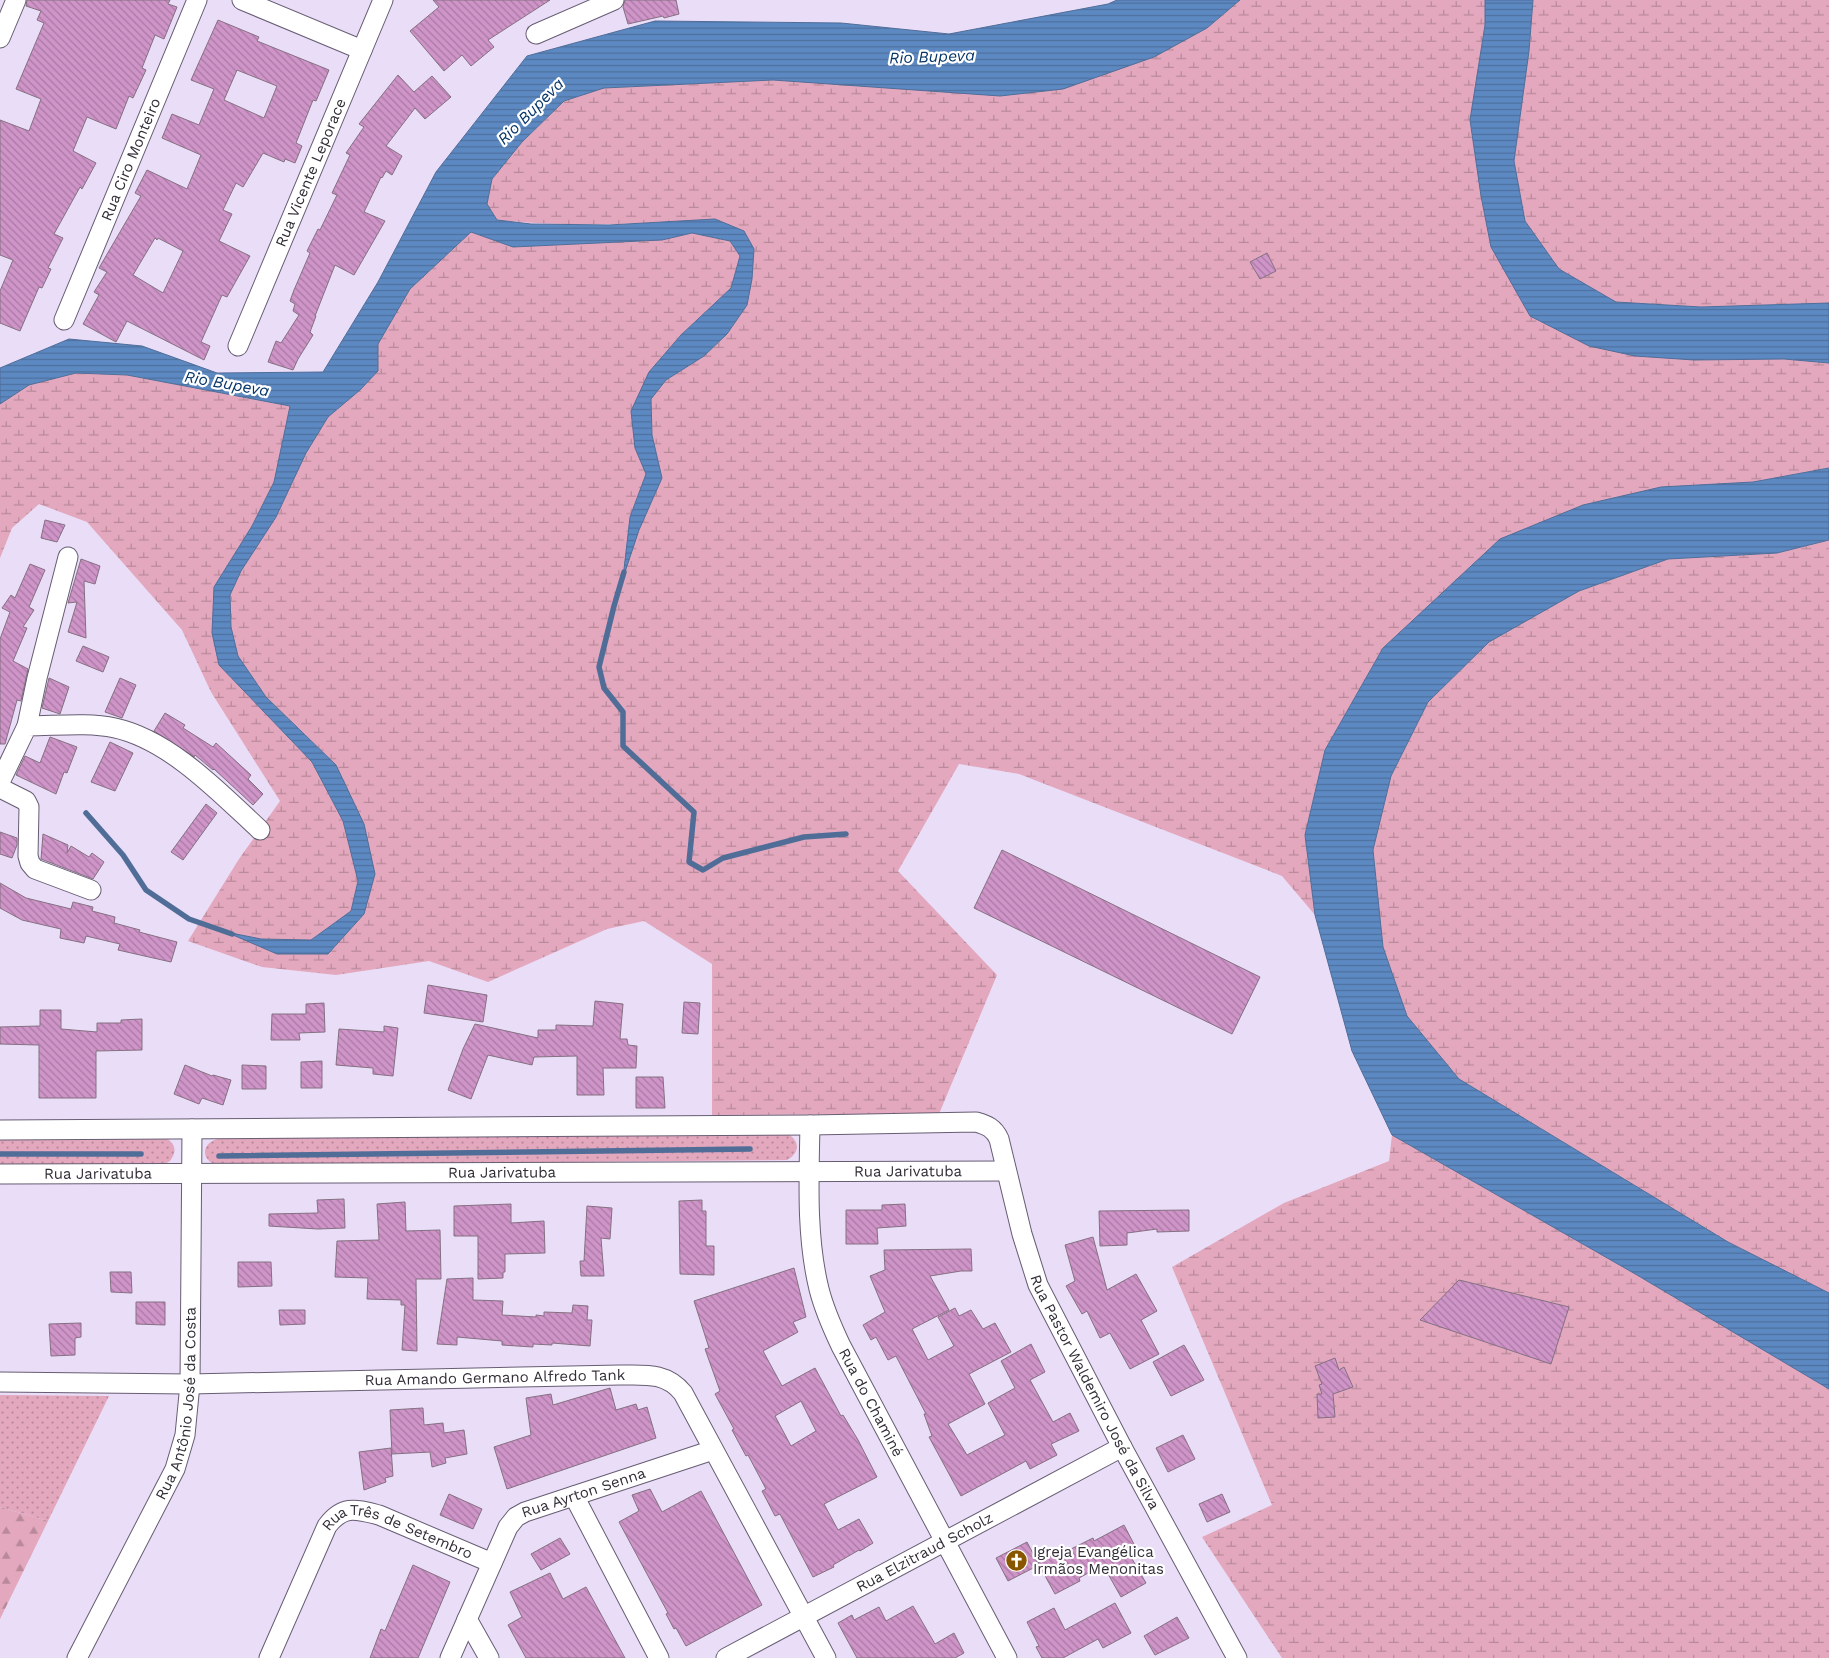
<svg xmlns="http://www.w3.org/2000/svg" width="1829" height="1658" viewBox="0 0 1829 1658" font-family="'Work Sans',sans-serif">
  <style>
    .grass { fill: url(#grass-dots) }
    .forest { fill: url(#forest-firs) }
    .wetland { fill: url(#wetland-marsh) }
    .water { fill: url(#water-rules); stroke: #506d98 }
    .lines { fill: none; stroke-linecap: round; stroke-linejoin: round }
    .stream { stroke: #506d98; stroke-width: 5.5 }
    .building { fill: url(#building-back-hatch); stroke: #857082; fill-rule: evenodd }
    .minor-casing { stroke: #675d73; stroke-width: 21 }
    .minor { stroke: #fff; stroke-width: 19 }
    .labels { text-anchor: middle; stroke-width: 4.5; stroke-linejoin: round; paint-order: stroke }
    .street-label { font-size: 15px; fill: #312d36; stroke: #fff }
    .poi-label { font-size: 15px; fill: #312d36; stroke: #fff; text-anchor: start }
    .water-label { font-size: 16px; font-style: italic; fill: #063569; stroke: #fff }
  </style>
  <defs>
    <pattern id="grass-dots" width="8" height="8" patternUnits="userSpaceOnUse" patternTransform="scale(1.25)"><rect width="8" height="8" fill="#e3a8bd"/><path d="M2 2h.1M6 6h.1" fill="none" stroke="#b9899a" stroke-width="1.8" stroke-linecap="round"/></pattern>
    <pattern id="forest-firs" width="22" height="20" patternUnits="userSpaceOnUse" patternTransform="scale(1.25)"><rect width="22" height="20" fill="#e3a8bd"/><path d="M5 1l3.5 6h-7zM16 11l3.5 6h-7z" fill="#b9899a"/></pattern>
    <pattern id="wetland-marsh" width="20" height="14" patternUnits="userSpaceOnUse" patternTransform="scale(1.25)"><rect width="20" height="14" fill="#e3a8bd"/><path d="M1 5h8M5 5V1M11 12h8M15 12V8" fill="none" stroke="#b9899a"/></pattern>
    <pattern id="water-rules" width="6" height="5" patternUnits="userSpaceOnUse" patternTransform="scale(1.25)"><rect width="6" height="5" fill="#5d89c2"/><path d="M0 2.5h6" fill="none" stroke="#4d709e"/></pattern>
    <pattern id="building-back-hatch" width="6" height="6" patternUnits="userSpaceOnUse" patternTransform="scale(1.25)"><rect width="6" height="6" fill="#cf94c8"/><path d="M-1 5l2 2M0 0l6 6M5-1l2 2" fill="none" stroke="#a979a3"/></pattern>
  </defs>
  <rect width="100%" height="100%" fill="#e9ddf7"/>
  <path class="grass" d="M788 1134C800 1141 800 1153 787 1160L222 1165C201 1165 198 1142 221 1138Z
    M0 1138H166C176 1144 177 1152 170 1161L165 1164 0 1165Z
    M0 1395 109 1396 48 1521 0 1507Z"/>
  <path class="forest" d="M0 1507 48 1521 0 1619Z"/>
  <path class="wetland" d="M1240 0H1485V25L1470 120 1481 196 1491 247 1694 360 1784 359 1829 363V468L1753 482 1383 648 1325 750 1305 835 1315 915 1282 876 1019 774 959 764 898 871 997 975 939 1114 712 1115V964L644 921 607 929 488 982 429 961 336 975 262 967 188 941 239 859 280 801 211 692 182 630 87 522 39 504 12 528 0 558V404L29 385 76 373 127 375 290 406 274 482 252 526 214 587 219 665 312 762 343 821 358 881 351 911 311 940 261 939 229 932 328 954 364 914 336 765 266 697 238 656 231 627 230 595 241 571 276 517 306 453 328 417 360 390 378 371V344L410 289 471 232 513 247 662 240 692 233 730 241 740 256 731 288 681 335 649 372 635 448 646 474 630 517 624 575 639 530 662 478 652 435 651 399 666 380 704 356 727 334 747 305 754 249 715 220C642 223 569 228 497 220L487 204 492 179 522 142 564 101 604 88 773 80 875 86 1207 28Z
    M1533 0H1829V303L1701 307 1616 302 1559 269 1525 221 1514 161 1529 51Z
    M1829 540V1293L1728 1242 1459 1079 1407 1016 1383 947 1373 850 1391 776 1428 702 1489 642 1579 591 1668 559 1777 553Z
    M1392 1135 1637 1275 1829 1389V1658H1282L1202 1537 1272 1505 1172 1267 1284 1203 1389 1161Z"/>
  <path class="water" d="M1117 0H1240L1207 28 1154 57 1063 89 1000 96 773 80 604 88 564 101 522 142 492 179 487 204 497 220 531 224 609 225 715 219 744 231 754 249 752 279 747 305 727 334 704 356 666 380 651 399 652 435 662 478 639 530 623 578 630 517 646 474 635 448 631 411 649 372 681 335 731 288 740 256 730 241 692 233 662 240 513 247 471 232 410 289 378 344V371L360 390 328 417 306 453 276 517 241 571 230 595 231 627 238 656 266 697 336 765 364 824 375 874 364 914 328 954H277L226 932 261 939 311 940 351 911 358 881 343 821 312 762 219 665 212 633 214 587 252 526 274 482 290 406 127 375 76 373 29 385 0 404V368L69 339 142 346 217 373 323 372 378 282 436 172 527 56 655 21 841 23 949 34 1108 4Z
    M1485 0H1533L1529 51 1514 161 1525 221 1559 269 1616 302 1701 307 1829 303V363L1784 359 1694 360 1635 356 1589 346 1530 316 1491 247 1481 196 1470 120 1485 25Z
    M1829 468V540L1777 553 1668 559 1579 591 1489 642 1428 702 1391 776 1373 850 1383 947 1407 1016 1459 1079 1728 1242 1829 1293V1389L1637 1275 1392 1135 1352 1051 1315 915 1305 835 1325 750 1383 648 1500 539 1583 505 1661 487 1753 482Z"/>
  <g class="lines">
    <path class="stream" d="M624 572 614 606 599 667 604 688 623 712V746L694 812 689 862 703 870 723 858 804 837 846 834
      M86 813 123 855 146 890 189 919 232 934
      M0 1154H141
      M219 1156 750 1149"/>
  </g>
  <path class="building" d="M27 0H170L168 4 177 7 164 39 155 35 142 68 146 70 133 98 129 96 116 129 87 117 73 151 96 163 82 189 80 187 54 234 63 238 48 268 51 269 42 288 39 287 20 331 0 323V291L13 260 0 255V120L29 131 41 99 16 89 44 23 37 20 41 11 26 6Z
    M433 0H550L488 40 494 47 471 66 462 55 444 71 410 31 439 7Z
    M625 0H676L679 14 664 18 663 16 628 24 623 7Z
    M218 20 259 37 257 41 329 70 316 101 313 100 296 143 302 146 295 163 285 159 284 162 263 153 243 187 236 183 223 210 232 214 219 241 250 256 227 297 222 295 201 342 210 346 204 360 127 321 116 342 83 324 99 295 94 292 107 272 99 268 141 196 135 193 147 170 187 189 201 155 162 138 172 114 199 125 214 89 191 80ZM237 70 277 86 264 118 224 100ZM155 238 157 240 158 238 183 251 163 293 133 275Z
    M398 75 414 92 432 76 451 97 425 119 415 108 386 146 402 156 392 175 386 171 382 178 381 177 364 212 385 221 354 275 335 265 315 316H316L310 332 313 335 298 359 293 370 268 362 276 341 281 343 299 315 293 311 295 304 290 301 294 290 310 253 307 251 318 229 320 230 337 195 332 193 350 155 346 153 364 127 359 124Z
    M1267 253 1276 271 1260 279 1250 262Z
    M45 520 65 525 57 542 41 538Z
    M81 559 100 566 95 584 84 581 86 638 68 632 77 602 68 603Z
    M30 564 45 570 29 607 34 610 23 627 27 628 13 661 28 669 21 701 17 700 5 744H0V639L10 612 2 608 11 595 15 598Z
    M83 646 109 657 103 672 76 661Z
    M49 678 69 687 60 714 42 708Z
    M120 678 136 685 122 718 105 712Z
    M165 713 185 725 183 728 213 747 216 743 251 775 248 779 263 794 253 805 214 769 213 770 195 755 194 757 154 731Z
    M50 737 77 747 67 773 64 772 56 794 16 775 25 756 40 763Z
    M110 742 133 753 115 791 91 782Z
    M206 804 217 813 183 860 171 852Z
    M0 832 17 838V845L12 858 0 854Z
    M43 834 68 845 67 853 71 846 89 857 92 853 104 862 93 879 41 859Z
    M1002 850 1260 977 1232 1034 974 908Z
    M0 883 26 898 71 909 73 902 93 907 92 911 115 917 114 923 140 930 139 932 177 942 171 962 118 950 120 944 86 936 84 943 60 938 61 929 22 920 0 908Z
    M428 985 487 995 483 1022 424 1013Z
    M595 1001 623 1004 620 1039H627L628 1045 637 1046 636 1068H603L604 1095H577V1056L534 1057 532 1065 488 1055 471 1099 448 1090 463 1049 475 1024 538 1038V1030H556V1025L593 1026Z
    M684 1002 700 1003 698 1034 682 1033Z
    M324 1003 325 1032 299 1033 300 1040H271L272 1014H306V1004Z
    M40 1010H61V1029L97 1032V1023H121V1020L142 1019V1050L96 1051V1098H39V1045L0 1044V1027L40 1026Z
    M384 1026 398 1028 393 1076 373 1074V1068L336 1065 339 1029 384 1032Z
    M322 1061V1088H301V1062Z
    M185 1065 212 1076 213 1075 231 1080 223 1105 202 1098 199 1104 174 1094Z
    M242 1065 266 1066V1089H242Z
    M636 1077H663L665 1108H636Z
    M344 1199 345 1228 318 1229 269 1226V1214L318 1213 317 1200Z
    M702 1200V1211H706V1246H714V1275L680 1274 679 1201Z
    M405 1202 406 1231 440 1230 441 1279H416L417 1351 402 1350 405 1305H401V1300L367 1299 368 1278 335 1277 337 1241 379 1240 377 1204Z
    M511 1204V1223L544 1221 545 1253 505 1254V1272H503V1278L478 1279V1236H454V1206Z
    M905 1204 906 1226 877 1228 878 1244H846V1210H882V1205Z
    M587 1206 612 1208 610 1239 601 1238 604 1276H581L580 1261H584Z
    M1189 1210V1231L1157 1232V1229L1127 1233V1245L1100 1246 1099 1211Z
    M1093 1237 1107 1290 1136 1274 1157 1311 1141 1320 1159 1354 1130 1369 1110 1333 1100 1338 1087 1311 1082 1314 1066 1286 1075 1281 1065 1245Z
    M971 1249 972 1271H961L930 1276 949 1310 912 1329 928 1360 954 1346 938 1317 955 1308 959 1316 971 1310 983 1329 995 1323 1011 1352 969 1374 985 1404 948 1424 967 1455 1005 1435 988 1403 1015 1388 1001 1361 1031 1344 1045 1372 1030 1380 1053 1422 1070 1413 1079 1431 1051 1444 1057 1455 1030 1469 1026 1461 961 1496 929 1437 932 1436 924 1414H926L896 1356 888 1360 876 1337 871 1340 863 1325 885 1312 870 1276 885 1270 884 1250Z
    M238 1262H271L272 1286 238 1287Z
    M794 1268 806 1317 793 1322 798 1332 763 1351 782 1386 815 1368 841 1416 843 1415 858 1440 877 1477 824 1504 838 1530 859 1519 873 1543 860 1551 859 1550 833 1565 834 1567 813 1577 780 1514 775 1516 762 1491 766 1489 748 1455 746 1456 732 1430 734 1429 715 1394 720 1391 705 1349 709 1348 694 1301ZM801 1401 816 1431 791 1446 775 1416Z
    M110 1272H131L132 1293 111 1292Z
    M473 1278V1300L503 1301 502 1315 536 1317V1315L544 1316V1312L572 1313 573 1305 588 1306 587 1320H592L590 1346 552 1343V1345L533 1344V1347L502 1345V1341L457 1337V1345L437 1344 447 1279Z
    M1459 1280 1569 1307 1551 1364 1420 1320Z
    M136 1302H165V1325L136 1324Z
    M279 1310H305V1324L280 1325Z
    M81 1323V1337L75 1338V1355L51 1356 49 1324Z
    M1184 1345 1204 1380 1171 1396 1153 1362Z
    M1335 1358 1339 1370 1344 1367 1353 1387 1333 1394 1335 1417 1318 1418 1317 1394H1322L1319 1385 1322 1384 1315 1366Z
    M610 1388 616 1410 636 1404 638 1410 647 1407 656 1438 507 1489 494 1447 531 1435 526 1398 551 1394 553 1405Z
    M423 1408 424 1425 443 1423 444 1433 464 1430 467 1454 445 1458 446 1463 432 1467 430 1452 392 1454 390 1410Z
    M1183 1435 1195 1459 1168 1472 1156 1448Z
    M391 1448 393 1476 385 1478 386 1482 364 1490 359 1452Z
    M650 1489 662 1512 701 1491 762 1605 686 1646 676 1628 674 1629 666 1614 668 1613 619 1522 639 1511 632 1495Z
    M449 1494 482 1509 473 1529 440 1515Z
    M1222 1494 1230 1512 1207 1522 1199 1504Z
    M1124 1525 1136 1548 1128 1552 1146 1583 1121 1597 1103 1565 1079 1578 1080 1581 1055 1594 1038 1563 1063 1549 1065 1552 1093 1538 1094 1541Z
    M560 1538 570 1554 541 1570 531 1554Z
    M1027 1542 1039 1565 1008 1581 996 1558Z
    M413 1565 450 1582 418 1658H370L381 1629 385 1631Z
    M550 1573 563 1599 586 1587 625 1658H526L508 1625 522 1617 510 1592Z
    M1115 1603 1131 1633 1103 1648 1098 1639 1063 1658H1042L1036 1647 1039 1646 1027 1622 1054 1608 1065 1630Z
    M913 1606 935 1644 954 1633 964 1653 955 1658H857L838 1623 852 1615 854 1620 879 1607 886 1621Z
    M1177 1617 1189 1638 1155 1655 1144 1636Z"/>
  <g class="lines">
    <defs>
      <g id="minor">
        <path d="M242 0 362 50"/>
        <path d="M536 34 614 0"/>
        <path d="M0 38 16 0"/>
        <path id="s1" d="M64 320 197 0"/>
        <path id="s2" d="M238 346 383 0"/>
        <path d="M27 726 37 678 68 557"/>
        <path d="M0 782 27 726C56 726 87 722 115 728 170 740 220 793 260 830"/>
        <path d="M0 788 26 801 29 807 28 856 30 863 35 869 91 890"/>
        <path id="s3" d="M810 1125C809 1178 806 1236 819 1289 824 1309 832 1327 841 1346L1007 1658"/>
        <path id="s4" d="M0 1130 810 1125 976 1122C987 1125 994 1128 999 1139L1022 1234 1038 1285 1122 1447 1237 1658"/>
        <path id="s5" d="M0 1174 1006 1171"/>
        <path id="s6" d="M0 1382 190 1384 620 1375C645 1375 666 1372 683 1393L826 1658"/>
        <path d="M574 1496 659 1658"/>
        <path d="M467 1619 489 1658"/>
        <path id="s7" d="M77 1658 175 1469 185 1435 190 1384 192 1129"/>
        <path id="s8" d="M269 1658 327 1526C343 1505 355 1509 379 1515L492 1563"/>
        <path id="s9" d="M450 1658 508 1527 516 1517 525 1512 713 1450"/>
        <path id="s10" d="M726 1658 1122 1447"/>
      </g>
    </defs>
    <use href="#minor" class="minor-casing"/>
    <use href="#minor" class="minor"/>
  </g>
  <defs>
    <symbol id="church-disc" viewBox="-11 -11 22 22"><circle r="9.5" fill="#895600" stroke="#fff"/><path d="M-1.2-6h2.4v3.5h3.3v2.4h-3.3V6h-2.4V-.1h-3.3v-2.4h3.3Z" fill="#fff"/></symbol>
  </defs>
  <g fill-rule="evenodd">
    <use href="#church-disc" x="1004" y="1548" width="25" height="25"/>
  </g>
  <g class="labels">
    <g class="street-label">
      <text dy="5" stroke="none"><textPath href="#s1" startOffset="174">Rua Ciro Monteiro</textPath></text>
      <text dy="5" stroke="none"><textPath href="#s2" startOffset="188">Rua Vicente Leporace</textPath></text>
      <text dy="5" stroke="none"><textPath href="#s5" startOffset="908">Rua Jarivatuba</textPath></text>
      <text dy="5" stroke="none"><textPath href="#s5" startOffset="502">Rua Jarivatuba</textPath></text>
      <text dy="5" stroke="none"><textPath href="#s5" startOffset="98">Rua Jarivatuba</textPath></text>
      <text dy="5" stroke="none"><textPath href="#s6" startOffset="495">Rua Amando Germano Alfredo Tank</textPath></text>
      <text dy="5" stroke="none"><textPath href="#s4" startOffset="1278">Rua Pastor Waldemiro José da Silva</textPath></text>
      <text dy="5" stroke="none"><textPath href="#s3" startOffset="290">Rua do Chaminé</textPath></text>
      <text dy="5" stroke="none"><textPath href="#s7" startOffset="278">Rua Antônio José da Costa</textPath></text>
      <text dy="5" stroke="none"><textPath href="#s9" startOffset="228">Rua Ayrton Senna</textPath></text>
      <text dy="5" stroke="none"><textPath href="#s8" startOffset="222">Rua Três de Setembro</textPath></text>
      <text dy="5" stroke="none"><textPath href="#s10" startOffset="225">Rua Elzitraud Scholz</textPath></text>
    </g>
    <g class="poi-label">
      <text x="1033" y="1557">Igreja Evangélica<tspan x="1033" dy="17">Irmãos Menonitas</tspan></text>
    </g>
    <g class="water-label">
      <text transform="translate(932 56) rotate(-2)" y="6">Rio Bupeva</text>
      <text transform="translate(530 111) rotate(-45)" y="6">Rio Bupeva</text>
      <text transform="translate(227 383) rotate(10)" y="6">Rio Bupeva</text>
    </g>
  </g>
</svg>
